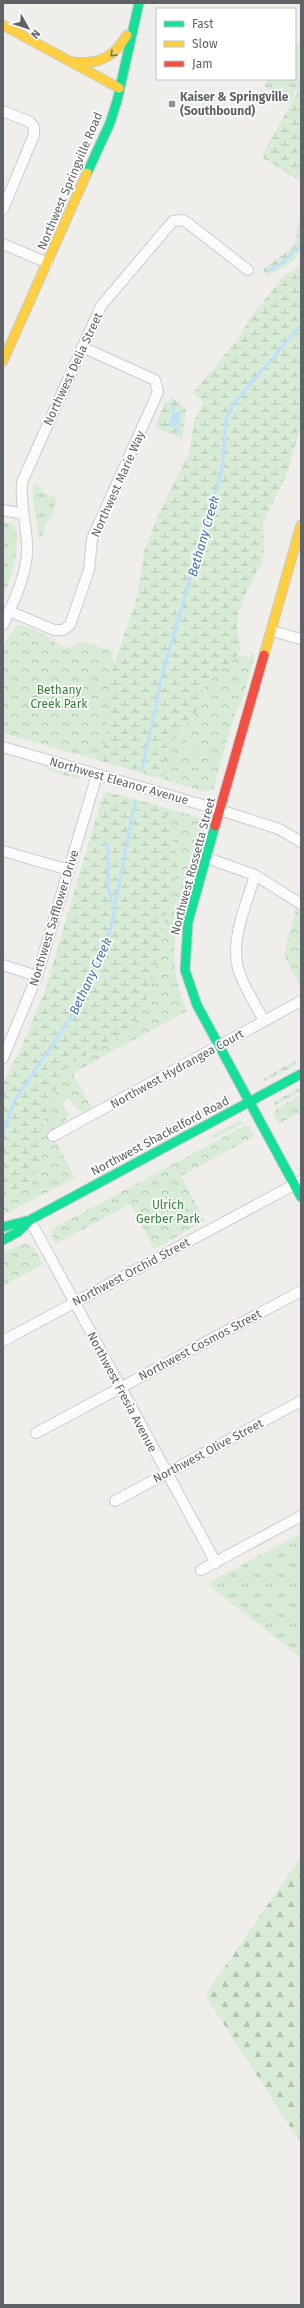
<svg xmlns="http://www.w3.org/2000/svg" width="304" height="2308" viewBox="0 0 304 2308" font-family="'Fira Sans',sans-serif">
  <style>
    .grass { fill: url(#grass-tufts) }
    .forest { fill: url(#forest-firs) }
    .wetland { fill: url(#wetland-marsh) }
    .park { fill: url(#park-crowns) }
    .pitch { fill: #d8ebd6 }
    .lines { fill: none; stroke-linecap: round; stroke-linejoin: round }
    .stream { stroke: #bfe0f9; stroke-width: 3 }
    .street-casing { stroke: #cbcccc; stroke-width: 12 }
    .fast-casing { stroke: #cacacb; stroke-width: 11 }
    .slow-casing { stroke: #cacacb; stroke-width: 11 }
    .jam-casing { stroke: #cacacb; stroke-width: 11 }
    .street { stroke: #fdfcfc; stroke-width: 10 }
    .fast { stroke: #16e098; stroke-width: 9 }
    .slow { stroke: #ffcf43; stroke-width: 9 }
    .jam { stroke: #f24e42; stroke-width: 9 }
    .oneway { stroke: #507c72 }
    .poi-dot { fill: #919496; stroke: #fff; stroke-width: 1.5 }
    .labels { text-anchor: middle; stroke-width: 3.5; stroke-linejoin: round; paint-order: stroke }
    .poi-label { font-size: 12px; font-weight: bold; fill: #5f6368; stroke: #fff; text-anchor: start }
    .street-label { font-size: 12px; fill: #5f6368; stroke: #fff }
    .park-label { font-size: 12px; fill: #348238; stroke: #fff }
    .water-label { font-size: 13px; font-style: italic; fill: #4174aa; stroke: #fff }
  </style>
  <defs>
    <pattern id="grass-tufts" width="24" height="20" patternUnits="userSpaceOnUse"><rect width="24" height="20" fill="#d8ebd6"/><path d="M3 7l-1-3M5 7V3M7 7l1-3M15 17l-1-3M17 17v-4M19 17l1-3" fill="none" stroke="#b2c2b1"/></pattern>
    <pattern id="forest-firs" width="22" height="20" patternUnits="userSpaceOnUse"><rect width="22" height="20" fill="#d8ebd6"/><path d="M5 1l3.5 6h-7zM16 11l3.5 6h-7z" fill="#b2c2b1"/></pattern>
    <pattern id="wetland-marsh" width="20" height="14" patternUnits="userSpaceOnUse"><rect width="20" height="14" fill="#d8ebd6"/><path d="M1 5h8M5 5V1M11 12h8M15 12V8" fill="none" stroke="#b2c2b1"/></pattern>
    <pattern id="park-crowns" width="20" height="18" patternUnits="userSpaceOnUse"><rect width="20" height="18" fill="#d8ebd6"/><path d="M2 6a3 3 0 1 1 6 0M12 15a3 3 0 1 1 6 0" fill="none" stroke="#b2c2b1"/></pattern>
  </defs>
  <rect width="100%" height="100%" fill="#efeeea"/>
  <path class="grass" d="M301 40C301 63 302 85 289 105L264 86 269 79H295V48Z
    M34 484 42 487 43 492 57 498 52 516 45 525 44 534 39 538 33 498Z
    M3 522 13 524C24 540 10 581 3 598Z
    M301 1533V1658L210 1586V1582Z"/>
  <path class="forest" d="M301 1857V2144L205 1995Z"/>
  <path class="wetland" d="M301 63V181L261 157 296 95Z
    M298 222 301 223C301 261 300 258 268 276L263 269 290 249 296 240Z
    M301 264V424L287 474 263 523 264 550 262 562 244 597 238 615 237 628 241 650 233 662 214 674 205 686 200 696 199 709 167 748 164 780 98 760 107 661 115 662 137 597 144 552 158 515 189 453 194 422 203 401 193 393 241 335 249 319 284 276Z
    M172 397 186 410 182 439 155 427 164 405Z
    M47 767 80 776 79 779 46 770Z
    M108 792 167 808 165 814 179 864 165 917 160 955 148 996 129 1033 66 1066 40 1137 41 1161 30 1183 3 1196V1084L23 1044 46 988 103 795Z
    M295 1061 297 1064 263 1082 262 1079Z
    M301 1087V1091L276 1105 274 1102Z
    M229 1097 231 1100 196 1118 195 1115Z
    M241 1120 243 1123 213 1139 211 1136Z"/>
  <path class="park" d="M19 625C27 626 41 632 48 637 58 646 69 653 81 641L113 651 109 715 101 761 3 733V646L14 628Z
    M251 653 255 654 243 698 234 717 213 789 206 792 164 780 167 748 199 709 200 696 205 686 214 674 230 664 238 655 250 658Z
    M167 808 200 818 204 822C203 835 197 848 194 861 179 915 162 956 187 1011L73 1073 93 1110C80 1116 75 1107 69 1098L62 1102 68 1114 65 1124 51 1132 75 1178 3 1215V1196L30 1183 41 1161 40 1137 48 1107 66 1066 128 1033 148 996 160 955 165 917 179 864 165 814Z
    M297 904 301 907V988L284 955Z
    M301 1095V1112L279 1124 274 1114 276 1109Z
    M244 1126 249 1127 255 1136 181 1176 205 1221 154 1249 130 1204 56 1244 51 1233 54 1228Z
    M26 1243 33 1247 43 1264 3 1286V1252Z"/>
  <path class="pitch" d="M189 738H196L204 745 192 755 187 756 183 746Z"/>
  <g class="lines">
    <path class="stream" d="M268 271 282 263 301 245
      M174 407 171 423 172 426 175 424 177 413H179L178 432
      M142 770 163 672 222 469 226 419 234 403 301 325
      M106 844 108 848V887L111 900 116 902
      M3 1134 14 1101 69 1020 110 931 135 801"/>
    <defs>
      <path id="street" d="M3 111 30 122 34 127V135L3 209
        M3 244 48 263
        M3 510 23 514
        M9 611 54 630H63L70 625 89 570 92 539 158 392 155 380 82 347
        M3 625C14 601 29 571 27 543 26 522 20 504 22 482L101 306 173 221 183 220 189 224 248 270
        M272 631 301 639
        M3 747 220 810 279 829 301 842
        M3 851 69 870
        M207 858 255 875 301 904
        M255 875C247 903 230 939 238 968 243 987 256 1004 264 1021
        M3 965 37 976
        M3 1058 37 976 97 775
        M53 1136 301 1001
        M30 1220 216 1563
        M3 1341 301 1181
        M36 1433 301 1291
        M115 1501 301 1401
        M201 1570 301 1516"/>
      <path id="fast" d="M87 173 110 123 117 101 139 3
        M215 826 188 922 185 970 197 1005 301 1197
        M3 1227 30 1220 301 1074
        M3 1240 18 1232 30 1220"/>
      <path id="slow" d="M3 25 119 88
        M73 62C99 65 114 57 127 35
        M3 361 87 173
        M264 655 301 525"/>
      <path id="jam" d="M215 826 264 655"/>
    </defs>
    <use href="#street" class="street-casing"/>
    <use href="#fast" class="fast-casing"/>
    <use href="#slow" class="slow-casing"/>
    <use href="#jam" class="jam-casing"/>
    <use href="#street" class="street"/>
    <use href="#fast" class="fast"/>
    <use href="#slow" class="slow"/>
    <use href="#jam" class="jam"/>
  </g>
  <defs><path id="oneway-chevron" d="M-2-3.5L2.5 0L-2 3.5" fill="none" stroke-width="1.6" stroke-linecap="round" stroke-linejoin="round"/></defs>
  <use class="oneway" href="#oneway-chevron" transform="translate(113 54) rotate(136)"/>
  <rect class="poi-dot" x="168" y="100" width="8" height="8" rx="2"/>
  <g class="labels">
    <g class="poi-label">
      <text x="180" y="101">Kaiser &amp; Springville<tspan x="180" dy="14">(Southbound)</tspan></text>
    </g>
    <g class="street-label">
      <text transform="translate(70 181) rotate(-67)" y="4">Northwest Springville Road</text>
      <text transform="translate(73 369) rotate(-65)" y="4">Northwest Delia Street</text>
      <text transform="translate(118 484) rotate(-66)" y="4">Northwest Marie Way</text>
      <text transform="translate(119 781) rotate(16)" y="4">Northwest Eleanor Avenue</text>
      <text transform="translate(193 866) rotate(-75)" y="4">Northwest Rossetta Street</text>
      <text transform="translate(54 918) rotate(-73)" y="4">Northwest Safflower Drive</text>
      <text transform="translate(177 1069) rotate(-29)" y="4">Northwest Hydrangea Court</text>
      <text transform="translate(160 1136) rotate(-28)" y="4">Northwest Shackelford Road</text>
      <text transform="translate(131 1272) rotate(-28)" y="4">Northwest Orchid Street</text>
      <text transform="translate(200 1345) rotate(-28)" y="4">Northwest Cosmos Street</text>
      <text transform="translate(122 1392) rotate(62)" y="4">Northwest Fresia Avenue</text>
      <text transform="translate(208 1451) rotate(-28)" y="4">Northwest Olive Street</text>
    </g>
    <g class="park-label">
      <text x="59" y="694">Bethany<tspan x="59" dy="14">Creek Park</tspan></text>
      <text x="168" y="1209">Ulrich<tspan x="168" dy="14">Gerber Park</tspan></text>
    </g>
    <g class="water-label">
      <text transform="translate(203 536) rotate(-74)" y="5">Bethany Creek</text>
      <text transform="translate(90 976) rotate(-65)" y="5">Bethany Creek</text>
    </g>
  </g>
  <rect width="304" height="2308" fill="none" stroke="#5f6368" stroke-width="8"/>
  <rect x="156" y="8" width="140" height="72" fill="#ffffff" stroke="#bfc1c3"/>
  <rect x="164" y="21" width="20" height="6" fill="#16e098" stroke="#bfc1c3"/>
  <text x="192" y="28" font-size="12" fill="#5f6368">Fast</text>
  <rect x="164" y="41" width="20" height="6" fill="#ffcf43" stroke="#bfc1c3"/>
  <text x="192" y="48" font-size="12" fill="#5f6368">Slow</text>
  <rect x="164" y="61" width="20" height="6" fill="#f24e42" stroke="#bfc1c3"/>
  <text x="192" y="68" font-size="12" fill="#5f6368">Jam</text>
  <g transform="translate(28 28) rotate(129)" stroke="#ffffff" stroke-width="3" paint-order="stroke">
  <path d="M0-3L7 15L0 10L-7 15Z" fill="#5f6368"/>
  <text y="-6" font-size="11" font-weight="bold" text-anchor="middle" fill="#5f6368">N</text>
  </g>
</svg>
